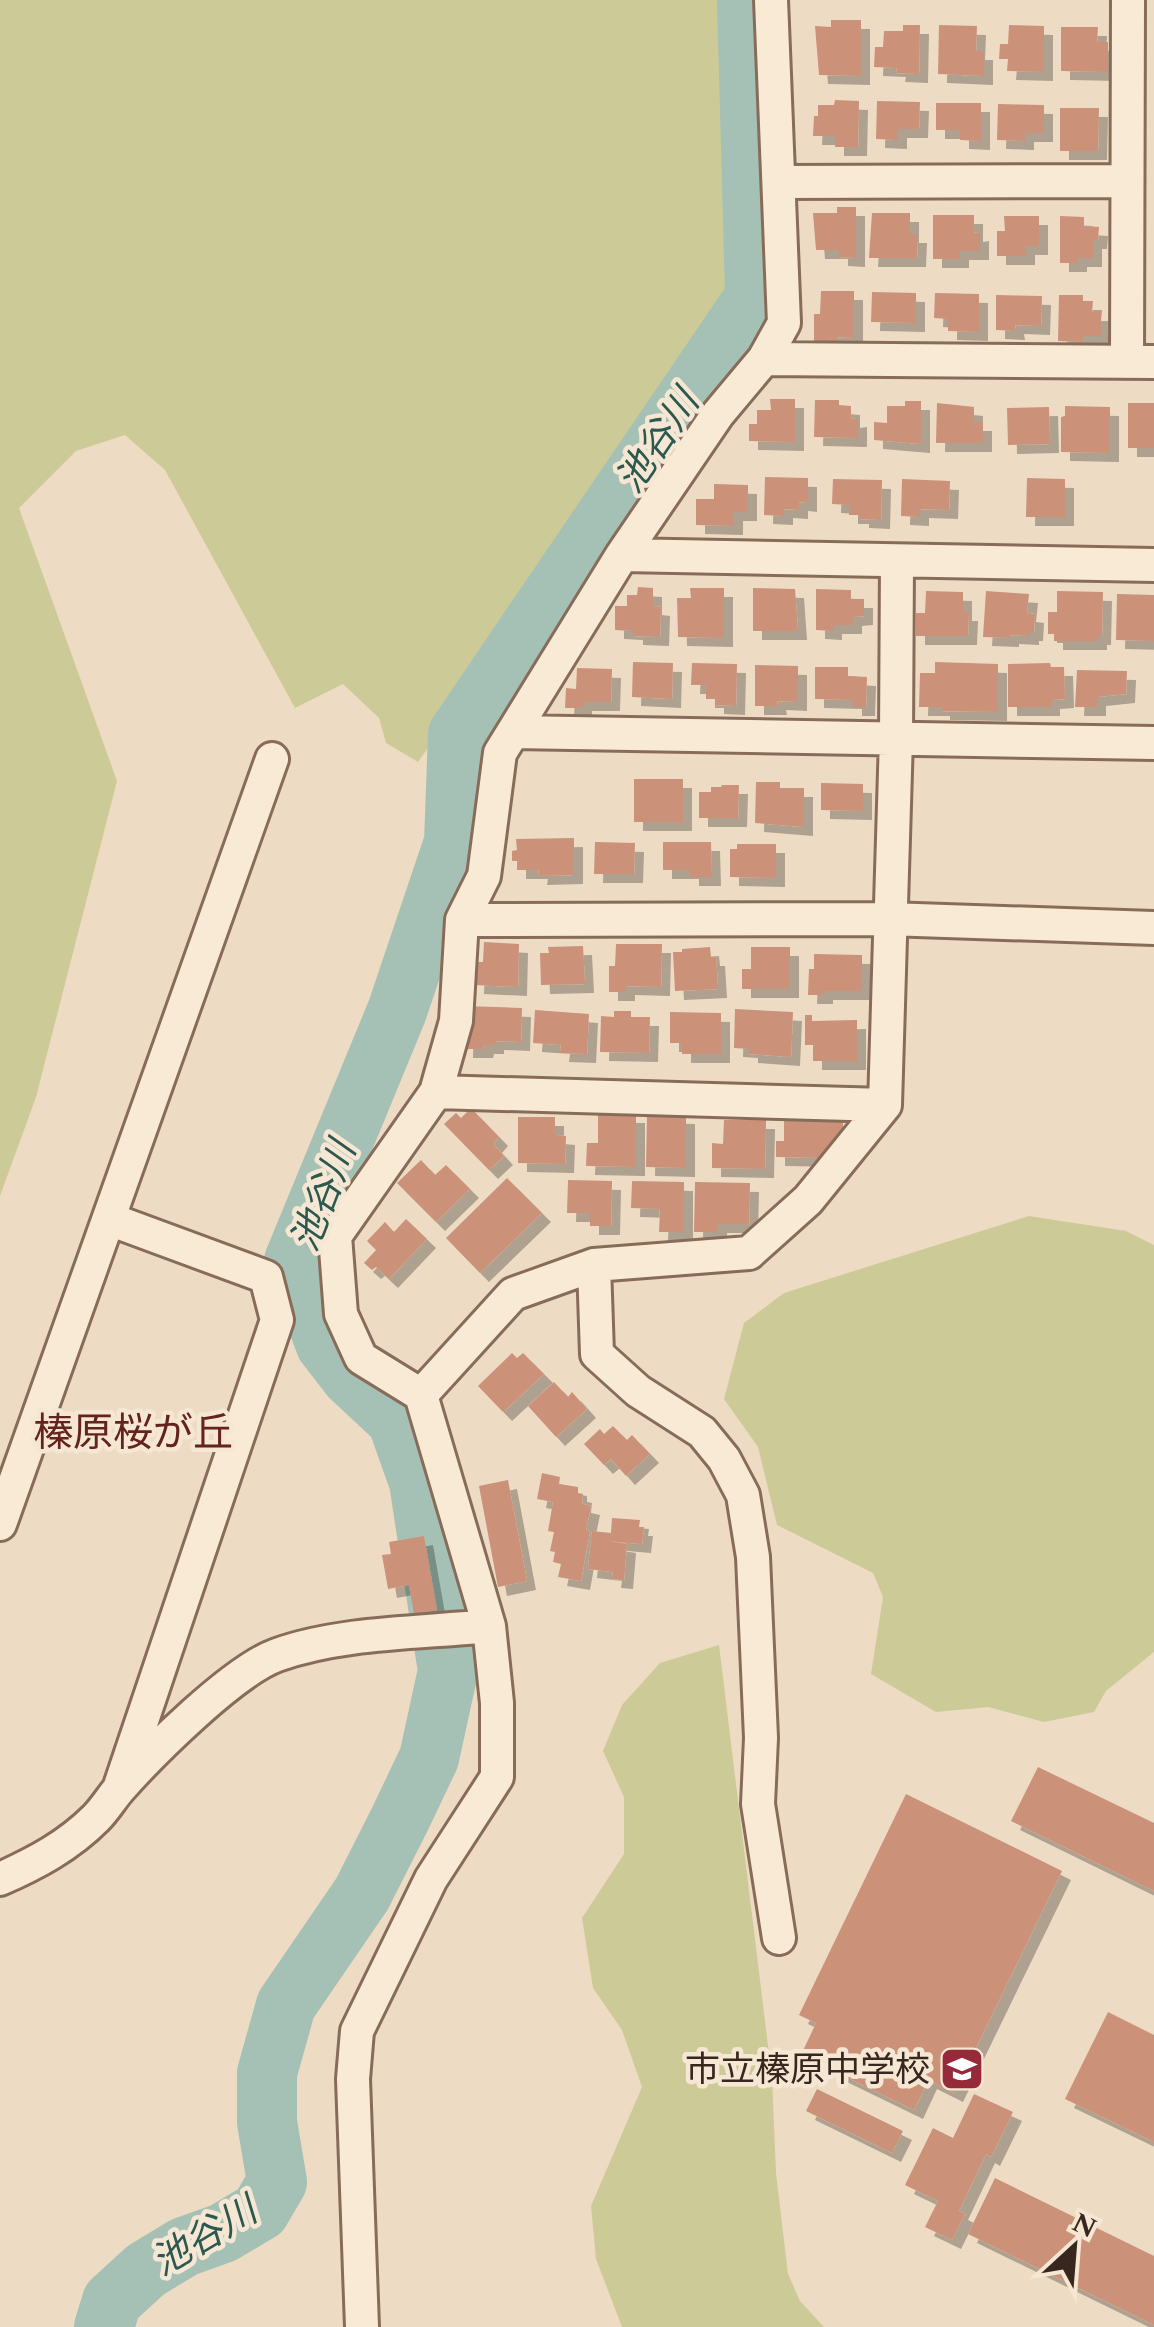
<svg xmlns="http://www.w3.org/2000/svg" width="1154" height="2327" viewBox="0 0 1154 2327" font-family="Spectral,'Noto Sans JP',serif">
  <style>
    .green { fill: #cccb97 }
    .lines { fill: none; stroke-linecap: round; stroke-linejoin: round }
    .river { stroke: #a5c1b5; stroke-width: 60 }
    .building { fill: #cc9179; filter: url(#shadow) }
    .minor-casing { stroke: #886c5a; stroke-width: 38 }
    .minor { stroke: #f9ead6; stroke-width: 32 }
    .labels { text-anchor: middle; stroke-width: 9; stroke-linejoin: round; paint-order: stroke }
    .poi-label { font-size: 35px; fill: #38271e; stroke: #f5e7d3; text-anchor: end }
    .water-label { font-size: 38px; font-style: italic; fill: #2d584f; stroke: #f5e7d3 }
    .quarter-label { font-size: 40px; fill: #64231d; stroke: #f5e7d3 }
  </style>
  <defs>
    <filter id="shadow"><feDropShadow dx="9" dy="9" stdDeviation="0" flood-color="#0004"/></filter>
  </defs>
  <rect width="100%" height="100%" fill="#eedbc3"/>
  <path class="green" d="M0 0H729L732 11 734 297 717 344 418 762 386 743 379 718 343 684 295 708 165 470 125 435 76 451 19 508 117 781 36 1097 0 1196Z
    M1029 1216 1126 1231 1154 1245V1652L1106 1691 1094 1712 1044 1722 988 1707 936 1712 871 1674 883 1597 873 1573 777 1525 758 1447 724 1399 744 1323 784 1293Z
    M719 1645 772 2078 776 2173 788 2274 800 2301 824 2327H622L596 2259 591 2206 642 2087 622 2030 593 1988 582 1918 624 1854V1797L603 1751 622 1705 660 1663Z"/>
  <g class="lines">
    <path class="river" d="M104 2327 112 2301 146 2270 184 2247 223 2233 260 2211 277 2182 267 2122V2073L286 2005 362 1894 400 1819 429 1758 448 1671 419 1482 397 1420 350 1376 326 1345 294 1261 397 1011 454 842 458 734 755 297 747 0"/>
  </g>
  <path class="building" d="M831 20H861V76L819 75 815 26 831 27Z
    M903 25H920L919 74 896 73 897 68 874 67 875 47H883L884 31H903Z
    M939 25 977 26 976 51H984V76L938 74Z
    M1009 25 1044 26V72L1007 71 1008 59H999L1000 44H1008Z
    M1061 27H1098L1097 42H1108V72L1061 71Z
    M835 100 859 101 858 147H835V136H813L814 116H818V105H834Z
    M877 101 920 102 919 129H898V140L876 139Z
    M936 103H981V141L960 140V130H936Z
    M998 104 1044 105V133H1025V141L997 140Z
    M1060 108H1099L1098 151H1060Z
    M837 207H856V258L839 257V250H816L813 213H837Z
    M872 213H910V234H918L917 258H869Z
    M933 215H974V233L980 232V251H960V259H933Z
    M1004 216H1039V246H1026V256H997V231H1005Z
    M1060 216 1084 217V226L1099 227 1098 240H1093V258H1078V263H1060Z
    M821 291H854V338L837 337V342H814V314H820Z
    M872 292 916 293V323L871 322Z
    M935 293 979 294V332L948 331V319L934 318Z
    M996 295 1042 296 1041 326 1015 325 1016 331 996 330Z
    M1059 295H1083V301H1093L1092 312H1101V336H1083V342L1058 341Z
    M770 399H795V442L749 441V424H757V410H771Z
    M815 400H839V405L851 406V419L858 418V438L814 437Z
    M905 401H921V444L874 440V422L887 423V406H905Z
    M937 403 974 407V422H983V443H936Z
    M1128 403H1154V448H1128Z
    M1065 406 1110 407V453L1061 452V417L1065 416Z
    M1049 407 1050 444 1008 445 1007 408Z
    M765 477 808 478V503L799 502V510L784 509V516L764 515Z
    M1027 478 1065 479V517H1026Z
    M833 479 882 480 881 520 860 519V515H849V505L832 504Z
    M902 479 950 481 949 510 920 509V517L901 516Z
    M714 484 748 485V512H734V526L696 525V499H714Z
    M638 587 653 588V606L661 607 660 637 634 636V631L615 630V606H627V595H637Z
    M690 588H724V638L678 637 677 598H691Z
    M753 588 795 589 798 631H753Z
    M816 589 851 590V599H864V616L853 617V625H833V631L816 630Z
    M926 591 963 592V612H969L968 636H916V613H925Z
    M986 591 1029 594 1027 613 1035 614 1034 632H1030V636L1010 635V638L983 637Z
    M1057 591 1103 592 1102 636H1098V641H1054V634H1048V612H1057Z
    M1117 594 1154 595V641L1116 640Z
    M633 662 673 663 672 699 632 697Z
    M935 662 998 664V712L941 711V707H919L920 673H935Z
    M692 663 737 664 736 706 715 705V699H706V685H691Z
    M1050 663 1051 667H1064L1065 699 1051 700V707H1008V664Z
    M755 665 798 666V702L777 701 778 706H755Z
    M815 667H848V676L867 677 866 707H853V700L815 699Z
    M577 668 612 669 611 702H583V708H565L566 688 576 689Z
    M1077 670 1127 671 1126 694 1097 697V707H1075Z
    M634 779H683V822H634Z
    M756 782H780V788H804V827L755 823Z
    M821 783 863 784V811L821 810Z
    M722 785H739L738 818H699V792H711V787H721Z
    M574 838V875L538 876 539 870H517V861H512V851L517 850 516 839Z
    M595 842 635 843 634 874H594Z
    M663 842H711L712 877H690V870H663Z
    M737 844H776V878L730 877V849H737Z
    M484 942 519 944 518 987 475 985 476 962H483Z
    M616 944H662L661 987 626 986V992H609V966H615Z
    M583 946 585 984 541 985 540 953H549L548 947Z
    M710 947 711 957H716L718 989 675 991 673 952H682V949Z
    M751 947H790V989H742V969H751Z
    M814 954 862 955V991H824V995H808L809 969H814Z
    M465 1006 522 1008 521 1042 495 1041V1045H485L484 1049H464Z
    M735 1009 793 1012 791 1057 749 1054V1049L734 1048Z
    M535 1010 589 1014 587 1054 560 1053 561 1045 533 1043Z
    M614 1011H631V1017H650L649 1053 600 1052 601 1016 614 1017Z
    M670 1012 721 1013V1054H682V1043H670Z
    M805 1015H812V1021L857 1020V1061H813V1045H805Z
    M471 1108 499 1137 493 1144 504 1156 489 1170 444 1124 456 1113 461 1118Z
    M598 1114H636V1167L586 1166 587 1143H598Z
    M647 1114 686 1115V1168L646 1167Z
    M518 1117H555V1135L566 1136 565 1164 518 1163Z
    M784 1118H843V1147L830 1158 776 1157V1141H784Z
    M724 1120H766L765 1169 712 1168V1143L723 1144Z
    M421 1160 435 1175 446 1165 470 1189 436 1222 397 1183Z
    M507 1178 542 1213 480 1273 446 1238Z
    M568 1180 612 1181 611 1226H590V1213H567Z
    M632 1181 684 1182V1232H659L660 1209 631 1208Z
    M695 1182 750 1183 749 1224H718V1232H694Z
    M406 1219 427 1239 389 1279 376 1267 372 1270 364 1263 376 1250 367 1241 385 1222 394 1232Z
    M512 1353 517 1358 523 1353 544 1374 503 1412 478 1386Z
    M554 1382 568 1397 572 1392 587 1409 556 1437 528 1406Z
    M613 1426 627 1440 632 1435 650 1454 626 1476 611 1459 604 1465 584 1444 600 1429 604 1434Z
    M542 1473 560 1477 559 1484 578 1487V1493L583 1494 582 1504 591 1506 586 1530 590 1531 581 1581 558 1577 561 1564 553 1562 555 1552 550 1551 554 1532 548 1531 553 1502 537 1499Z
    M508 1480 527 1581 498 1587 479 1486Z
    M612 1518 640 1520 639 1527H644L642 1544 607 1541 627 1544 624 1580 612 1579 613 1572 588 1569 592 1531 611 1533Z
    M424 1536 437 1610 414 1614 409 1585 388 1589 382 1555 391 1554 389 1542Z
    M1038 1767 1154 1823V1891L1011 1821Z
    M906 1794 1062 1871 954 2093 928 2080 914 2110 801 2055 816 2023 799 2015Z
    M1108 2012 1154 2035V2142L1065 2099Z
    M817 2089 903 2131 892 2153 806 2111Z
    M974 2094 1013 2112 991 2157 986 2154 959 2211 965 2214 952 2240 925 2227 938 2201 905 2185 933 2128 953 2138Z
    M995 2178 1154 2256V2325L968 2234Z"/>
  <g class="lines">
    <defs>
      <path id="minor" d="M780 182 1125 181
        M764 359 1154 362
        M1127 361 1128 0
        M622 555 1154 565
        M513 732 1154 743
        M462 920 888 919 1154 928
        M436 1092 885 1105
        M109 1219 266 1277 277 1320 119 1789
        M594 1265 597 1354 638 1391 702 1432 724 1459 743 1495 753 1557 761 1738 758 1804 779 1938
        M421 1395 513 1294 594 1265 749 1253 808 1200 885 1105 896 738 897 561
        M0 1524 272 759
        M0 1879C36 1863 68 1846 96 1818 105 1809 112 1797 120 1788 152 1752 233 1671 277 1655 341 1632 421 1633 489 1626
        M362 2327 353 2079 357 2031 431 1879 497 1777V1703L489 1626 421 1395 361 1358 341 1314 335 1236 436 1092 456 1021 462 920 484 876 500 753 622 555 718 414 764 359 784 323 771 0"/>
    </defs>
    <use href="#minor" class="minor-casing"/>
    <use href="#minor" class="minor"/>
  </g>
  <defs>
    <symbol id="school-square" viewBox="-11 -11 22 22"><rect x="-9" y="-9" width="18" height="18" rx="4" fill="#972a39" stroke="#f5e7d3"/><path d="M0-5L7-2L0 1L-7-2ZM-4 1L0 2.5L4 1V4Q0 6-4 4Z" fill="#fff"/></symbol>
  </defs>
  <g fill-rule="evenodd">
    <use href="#school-square" x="937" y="2044" width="50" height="50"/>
  </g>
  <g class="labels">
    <g class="poi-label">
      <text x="930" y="2081">市立榛原中学校</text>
    </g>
    <g class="water-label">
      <text transform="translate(657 441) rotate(-56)" y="13">池谷川</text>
      <text transform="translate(323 1196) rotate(-69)" y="13">池谷川</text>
      <text transform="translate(204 2236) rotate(-31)" y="13">池谷川</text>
    </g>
    <g class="quarter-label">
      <text x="133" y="1446">榛原桜が丘</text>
    </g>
  </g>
  <g transform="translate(1074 2247) rotate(26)" stroke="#f5e7d3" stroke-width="8" paint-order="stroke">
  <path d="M0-8L18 38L0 25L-18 38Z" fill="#38271e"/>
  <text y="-15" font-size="28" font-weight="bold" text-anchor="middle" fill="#38271e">N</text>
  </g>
</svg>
